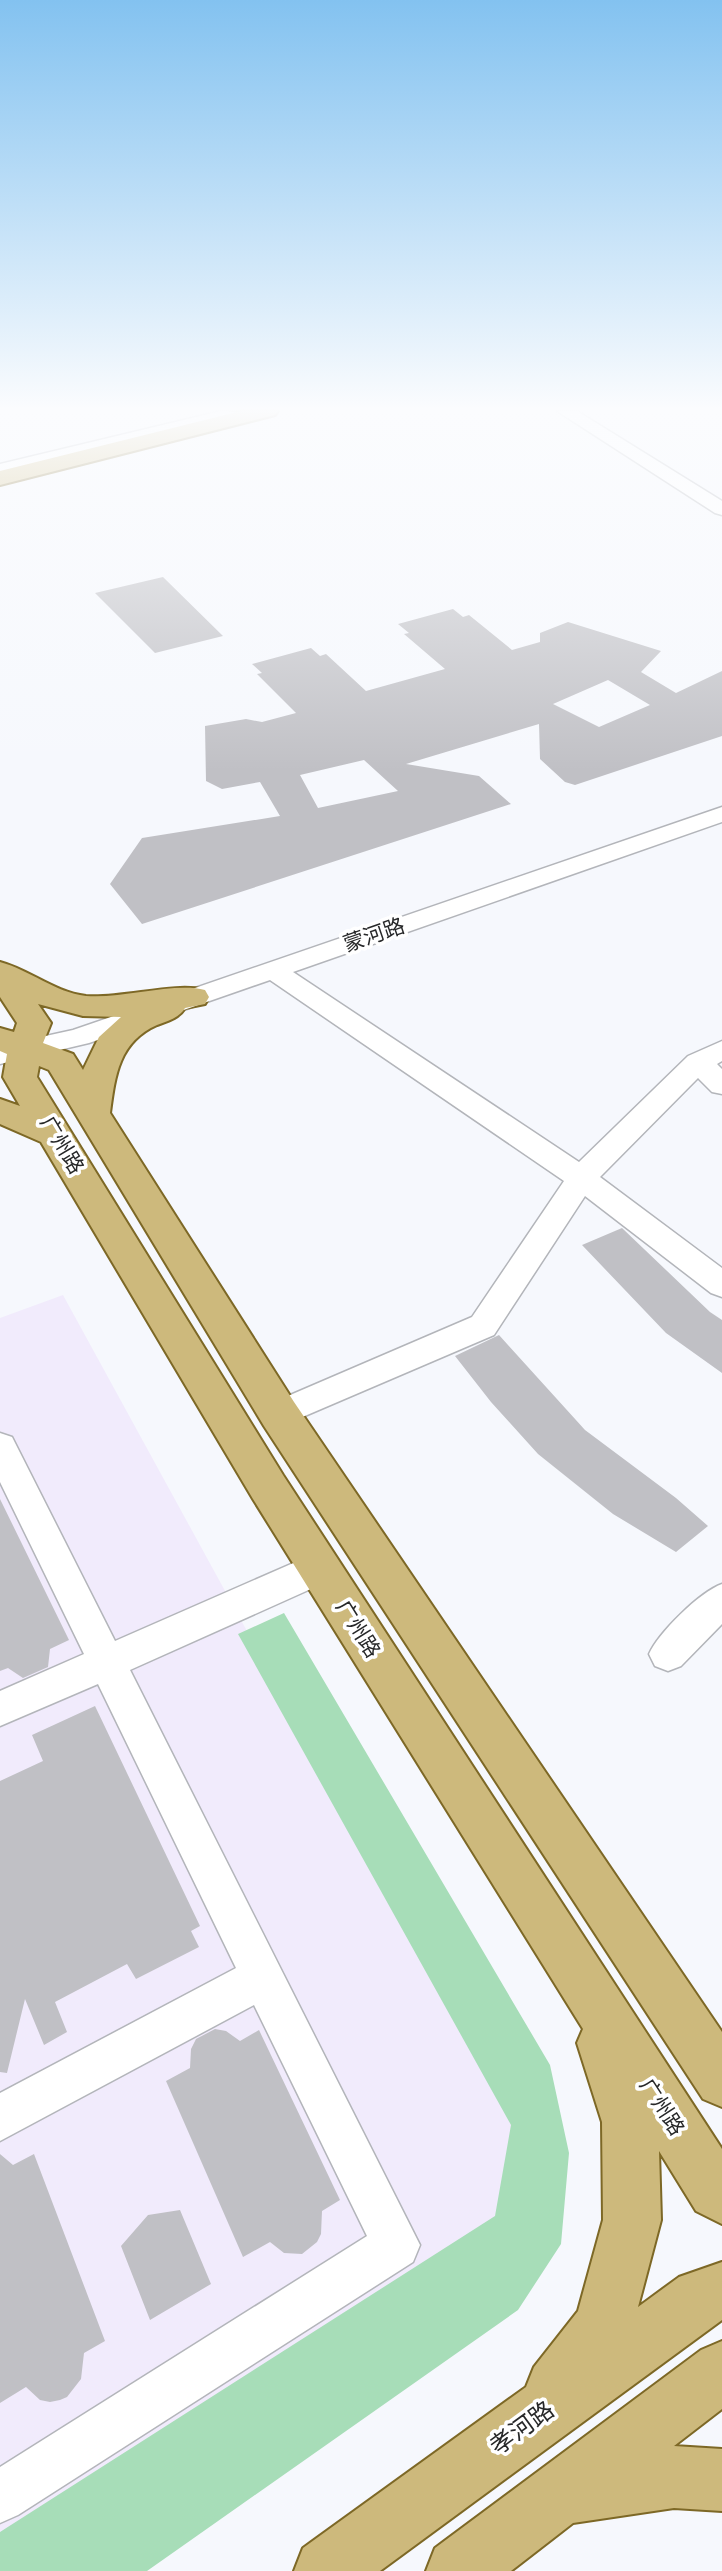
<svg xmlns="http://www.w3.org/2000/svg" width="722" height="2571" viewBox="0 0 722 2571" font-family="'Source Sans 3','Noto Sans SC',sans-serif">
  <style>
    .education { fill: #f1ebfc }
    .green { fill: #a7ddb8 }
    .building { fill: #c0c0c5; fill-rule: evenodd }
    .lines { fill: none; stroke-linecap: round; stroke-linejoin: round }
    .minor-casing { stroke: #b3b5ba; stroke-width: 3 }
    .major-casing { stroke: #7d6826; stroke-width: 4 }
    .minor { fill: #fff; fill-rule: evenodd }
    .major { fill: #cdb97c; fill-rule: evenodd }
    .labels { text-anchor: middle; stroke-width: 7; stroke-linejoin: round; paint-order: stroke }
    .street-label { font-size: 21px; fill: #272829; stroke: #fff }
    .near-street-label { font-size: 24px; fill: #272829; stroke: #fff }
  </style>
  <rect width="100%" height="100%" fill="#f6f8fd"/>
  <path class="education" d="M63 1295 517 2124 502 2225 0 2562V1318Z"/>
  <path class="green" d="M284 1613 550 2065 569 2153 561 2244 518 2310 147 2571H0V2532L495 2216 511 2125 238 1634Z"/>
  <path class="building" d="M163 577 223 636 155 653 95 593Z
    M453 609 463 617 469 615 512 650 540 642V633L568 622 661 651 641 672 676 693 722 671V736L575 785 565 782 540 759 539 724 406 764 479 776 511 804 142 924 110 884 142 838 280 816 260 782 222 789 206 781 205 726 246 719 262 722 296 713 257 674 262 673 252 664 311 648 320 656 326 654 366 691 445 669 404 634 409 633 398 624ZM608 680 650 705 599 727 553 704ZM364 760 398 791 318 808 300 775Z
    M622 1228 710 1312 722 1320V1373L666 1333 582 1245Z
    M499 1335 585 1430 676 1498 708 1526 676 1552 613 1514 538 1454 491 1402 455 1356Z
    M0 1499 69 1640 50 1649 48 1667 23 1678 8 1668 0 1671Z
    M95 1706 200 1926 191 1931 199 1947 136 1979 127 1964 55 2002 67 2032 44 2045 25 1999 7 2073 0 2072V1781L43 1761 32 1735Z
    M215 2029 226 2031 240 2041 259 2030 340 2200 322 2211 321 2234 317 2242 302 2254 284 2253 270 2242 243 2257 166 2081 190 2068 191 2049 196 2039Z
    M0 2154 13 2165 34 2154 105 2341 84 2353 81 2379 67 2397 60 2400 50 2402 40 2400 26 2387 0 2403Z
    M180 2210 211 2284 150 2320 121 2246 148 2215Z"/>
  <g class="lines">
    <defs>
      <path id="minor" d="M221 411 245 413 242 417 0 474V464Z
        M557 411H577L722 501V515L715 513Z
        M722 807V822L293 972 579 1162 688 1056 722 1041V1061L717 1064 722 1069V1094L712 1092 698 1078 600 1177 722 1268V1297L711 1293 585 1196 494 1335 279 1427 267 1423 262 1414 267 1405 472 1317 564 1181 270 980 89 1043 0 1064V1046L73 1030Z
        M0 1433 12 1437 115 1641 307 1557 320 1553 333 1557 338 1568 333 1579 130 1670 420 2245 413 2262 18 2515 0 2523V2467L367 2236 254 2005 0 2141V2093L236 1968 98 1684 0 1726V1691L84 1654 0 1482Z
        M722 1584V1624L681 1666 668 1671 655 1666 649 1654C659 1632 700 1592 722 1584Z"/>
      <path id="major" d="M241 411H278L275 415 0 485V471Z
        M0 962C30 970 54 992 86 996 123 999 174 982 205 990L209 997 205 1004 185 1008C179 1018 168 1021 157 1025 119 1042 115 1075 110 1113L294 1402 722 2032V2107L703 2099 264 1426 49 1070 39 1066 37 1077 283 1475 722 2149V2224L696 2211 659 2151 661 2220 638 2307 679 2277 722 2262V2320L380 2571H294L303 2548 526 2387 534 2367 578 2311 603 2220 602 2122 577 2043 583 2029 253 1499 41 1142 0 1124V1099L20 1106 3 1077 7 1054 0 1051V1028L14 1032 17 1023 0 997ZM38 1004 83 1016 121 1017 99 1037 83 1070 73 1054 43 1043 51 1023Z
        M722 2341V2409L674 2446 722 2449V2511L674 2508 573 2523 511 2571H426L435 2548 701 2350Z"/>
    </defs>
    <use href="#minor" class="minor-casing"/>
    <use href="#major" class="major-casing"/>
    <use href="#minor" class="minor"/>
    <use href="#major" class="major"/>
  </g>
  <linearGradient id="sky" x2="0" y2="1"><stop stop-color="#83c2f0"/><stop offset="0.53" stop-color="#fbfcfe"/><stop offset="1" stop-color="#fbfcfe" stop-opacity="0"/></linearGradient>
  <rect width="722" height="771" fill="url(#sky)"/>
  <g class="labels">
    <g class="street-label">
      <text transform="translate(374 935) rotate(-19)" y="7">蒙河路</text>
      <text transform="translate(62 1145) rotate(59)" y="7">广州路</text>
      <text transform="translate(358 1629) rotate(58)" y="7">广州路</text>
      <text transform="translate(662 2107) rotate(57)" y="7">广州路</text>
    </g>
    <g class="near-street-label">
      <text transform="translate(522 2428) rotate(-36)" y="8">孝河路</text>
    </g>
  </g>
</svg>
